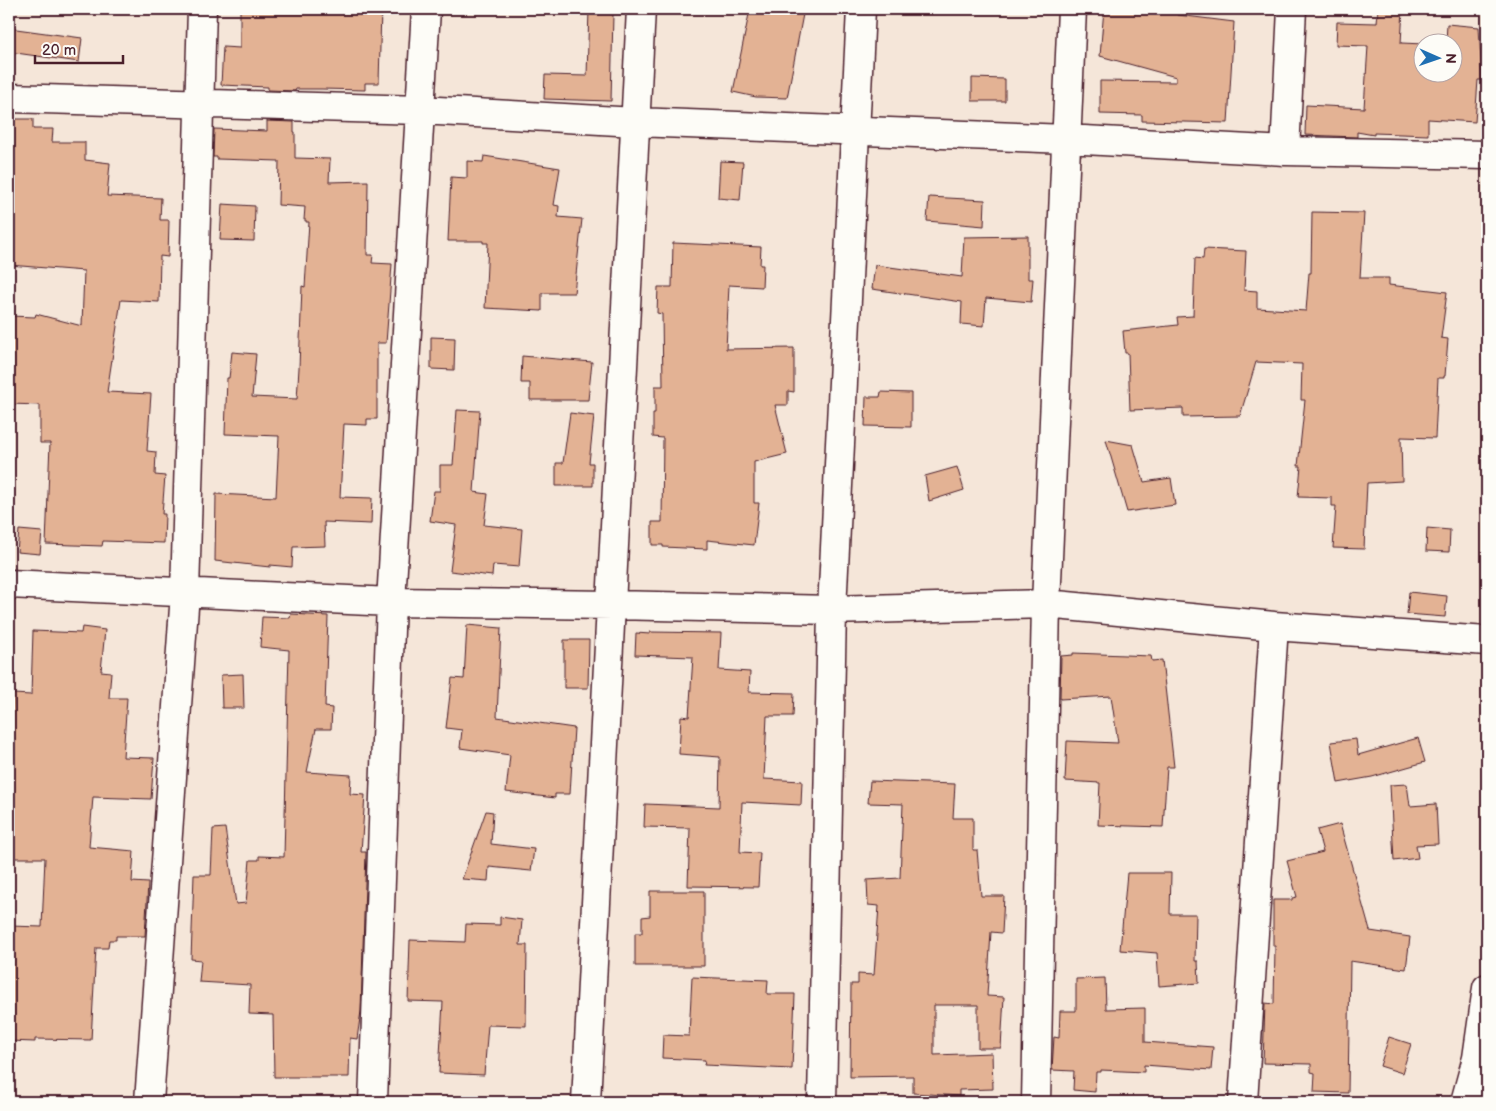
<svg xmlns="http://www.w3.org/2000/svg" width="1496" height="1111" viewBox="0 0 1496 1111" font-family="'Balsamiq Sans',sans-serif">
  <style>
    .building { fill: #e3b294; stroke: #4a1f2b }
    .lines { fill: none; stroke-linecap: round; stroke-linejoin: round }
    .minor-casing { stroke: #4a1f2b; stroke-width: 31 }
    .minor { stroke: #fdfcf7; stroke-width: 28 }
  </style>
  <rect width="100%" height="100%" fill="#f5e6d9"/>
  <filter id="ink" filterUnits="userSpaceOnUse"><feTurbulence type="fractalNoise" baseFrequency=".02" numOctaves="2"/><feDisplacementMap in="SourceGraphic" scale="10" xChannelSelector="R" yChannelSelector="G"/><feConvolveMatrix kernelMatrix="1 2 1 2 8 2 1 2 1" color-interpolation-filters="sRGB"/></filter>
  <g filter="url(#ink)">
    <path class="building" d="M240 9H381L379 83H365V90L322 89H296L295 91 268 90V87L221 85 223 47 240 48Z
      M589 9H610V14H613L611 101 544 99 545 75 587 76Z
      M750 9H804L787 98 756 97 733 92Z
      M1104 9H1178V15L1234 22 1228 123 1142 121V115L1100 114V81L1176 82V77L1100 56Z
      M1378 9H1403L1401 43 1424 44V72H1454V42H1446L1447 24 1479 27 1482 80H1478L1475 122 1428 119V135L1374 133V135L1357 132V137L1305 135 1306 105 1364 108 1368 46 1336 45 1337 22 1377 23Z
      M9 28 82 38 79 62 9 52Z
      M972 78 1005 79V101H972Z
      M9 119H33V129H53L52 142H85V160L110 163 107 196 161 198 160 220H169L168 257 160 256 159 302 121 300 107 392 151 394 147 451 156 452 155 475 165 476 162 514H165L164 543 103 541 102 546 46 544 50 443H40V405L9 404 11 360H9V316L35 317 36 314 82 326 84 271 9 265Z
      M267 121 294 122V132H295V158L330 159 329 182 368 181 367 255H373L372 263 392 264 386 343H377V419H367V425L344 424 340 497 372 498 371 524 324 522 325 546 293 547 292 567 270 565V567L215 561 216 494 276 497 279 436 225 434 227 378H229L232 352 256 354 252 397 297 399 299 368 302 286 305 287 309 222H306V220H304L305 207 278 205 279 161 217 159V157H213L214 129 267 131Z
      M484 156 560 168 554 205 559 206 558 217 582 219 574 293H542V311L485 308 488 243H483V241H448L451 177 467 178V161L483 162Z
      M720 161 743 162 740 200 718 198Z
      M929 197 985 200 984 226 927 221Z
      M222 204 255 206 254 241 220 240Z
      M1312 212 1364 213 1360 278H1389V285L1447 292 1441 338 1448 339 1445 376H1444V378H1438L1435 438 1401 437 1402 481 1367 483 1364 549 1333 548 1336 506H1332V498L1298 497 1301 466H1298L1305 400H1301L1302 364 1256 362 1240 416 1183 417V408L1130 410 1128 353H1125L1123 331 1178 325 1177 317 1193 316 1195 258 1203 259 1204 249 1246 251 1244 290 1257 291V308L1306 311 1309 273H1311Z
      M1028 236V279H1033L1031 302 986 298 984 326 961 324 962 302 872 289 875 265 962 277 964 237Z
      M673 243 761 247 760 265H763L762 287 729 285 726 349 794 348V392L788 391V405H775L787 454 754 462V503H759L754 545 707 540V549L663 547V545H652V522H662L663 438 653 437V413H655V386H663L662 314 657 313 658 287H672Z
      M431 337 455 338 454 370 431 369Z
      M522 356 592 362 588 400H530V383H521Z
      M881 392 911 393V427L865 426 866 397H880Z
      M457 410 480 411 474 492 488 494 484 525 522 529 519 567 493 565 492 576 450 571 456 525 430 521 434 491H440V465H453Z
      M570 413 594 416 589 463H593V486H556V463H563Z
      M1106 440 1133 445 1144 482 1171 478 1175 505 1127 512Z
      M957 467 964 490 929 501 925 476Z
      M1427 528 1450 530 1449 552 1426 551Z
      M19 530 42 532 40 554 17 552Z
      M1409 592 1447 596 1445 617 1407 614Z
      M291 614 328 616 325 707 332 708 331 729H316L307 772 351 775 350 794 365 795 361 852H366L361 1011 357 1039 350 1038 349 1077H274L273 1015 249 1014 250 985 199 982 201 960 191 959 194 875H211L213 829 225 828 236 904 246 903 250 860H259V856L284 857 289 650 260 647 262 617 290 618Z
      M467 625 501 628 497 717 574 728 570 794H555V798L506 792 510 755 460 748 462 730 446 728 452 678 464 679Z
      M82 627 105 630 101 671 111 672 109 698H127L123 757 154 758 151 799 93 797 89 847 134 851 132 882 148 883 145 936H116V940H109L108 948H96L91 1040 35 1039V1042L9 1041 10 926 42 927 45 858H9V782L13 694 31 695 33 631 81 633Z
      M650 632 721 633 719 670 750 672 749 692 794 693 793 716H767L764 779 802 781 801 805 742 802 740 852 760 853 758 887 688 886 690 828 644 827 645 804 719 807 720 757 679 754 681 716 689 717 693 657 635 655 636 633 650 634Z
      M564 640H589L588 688H564Z
      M1073 653 1151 656 1152 661 1162 660 1174 767H1167L1163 827 1098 825 1100 783 1065 781 1067 741 1118 743 1111 696 1060 699 1061 656 1073 655Z
      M243 674 244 708H222L221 675Z
      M1418 738 1425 762 1372 777 1338 783 1331 742 1356 739 1358 755Z
      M870 781 955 784 953 818H973V850H977L981 896H1004L1002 933 991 932 987 996 1004 997 1001 1048H978V1005H934V1055L992 1053 993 1089 959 1090V1096L913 1093V1076L850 1077 851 984H858V974L874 975 879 906 868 905 867 880 900 878 903 804 868 803Z
      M1407 784 1410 806 1436 804 1438 844 1416 845 1418 858 1394 861 1390 785Z
      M486 811 493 812 491 844 534 849 531 871 489 867 488 881 462 879Z
      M1340 824 1370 931 1410 937 1406 969 1350 961 1348 1093 1314 1092 1315 1073 1311 1072V1064L1263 1063 1265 1003 1274 1004 1275 946H1273V900H1292V898L1297 897 1287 861 1323 852 1317 830Z
      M1127 873H1171L1170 914H1196L1195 961H1198L1199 983 1159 986 1157 953 1120 950Z
      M650 891H704V966H635V933H642V917L650 916Z
      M500 917 522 920 520 945H527L526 1026 488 1025 484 1075 439 1073 443 1002 408 1001 410 940 465 942 466 924 500 925Z
      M692 977 768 980 767 994H795L792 1069 704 1065 705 1060 662 1058 663 1035 689 1036Z
      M1105 978 1106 1009 1145 1008V1042L1213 1047 1211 1070 1144 1065V1072L1101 1070V1072H1096L1095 1092 1073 1090 1074 1071 1052 1070 1054 1037 1059 1038 1060 1011H1076V979Z
      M1389 1037 1411 1044 1402 1073 1380 1066Z"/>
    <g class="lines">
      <defs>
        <path id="minor" d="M9 98 420 110 636 122 1066 139 1285 151 1487 155
          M1285 151 1292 9
          M9 584 391 602 612 605 832 610 1046 604 1274 626 1487 641
          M149 1102 185 593 202 9
          M373 1102 391 602 426 9
          M586 1102 641 9
          M822 1102 832 610 861 9
          M1036 1102 1046 604 1072 9
          M1243 1102 1274 626
          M1465 1102 1477 1058 1487 988"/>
      </defs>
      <use href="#minor" class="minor-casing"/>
      <use href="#minor" class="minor"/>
    </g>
  </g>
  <rect width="1496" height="1111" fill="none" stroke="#fdfcf7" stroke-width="30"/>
  <rect x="15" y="15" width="1466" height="1081" fill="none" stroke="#4a1f2b" stroke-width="2" filter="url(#ink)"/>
  <g transform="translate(1438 58) rotate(92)"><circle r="24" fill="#fdfcf7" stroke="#b5a4a5"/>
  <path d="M0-4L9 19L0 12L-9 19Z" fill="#1f6fb2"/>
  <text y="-8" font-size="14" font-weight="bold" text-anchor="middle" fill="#4a1f2b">N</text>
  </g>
  <path d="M35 55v8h88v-8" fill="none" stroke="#4a1f2b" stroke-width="2.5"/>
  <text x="42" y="55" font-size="15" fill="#4a1f2b" stroke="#fdfcf7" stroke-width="4" paint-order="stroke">20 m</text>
</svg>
